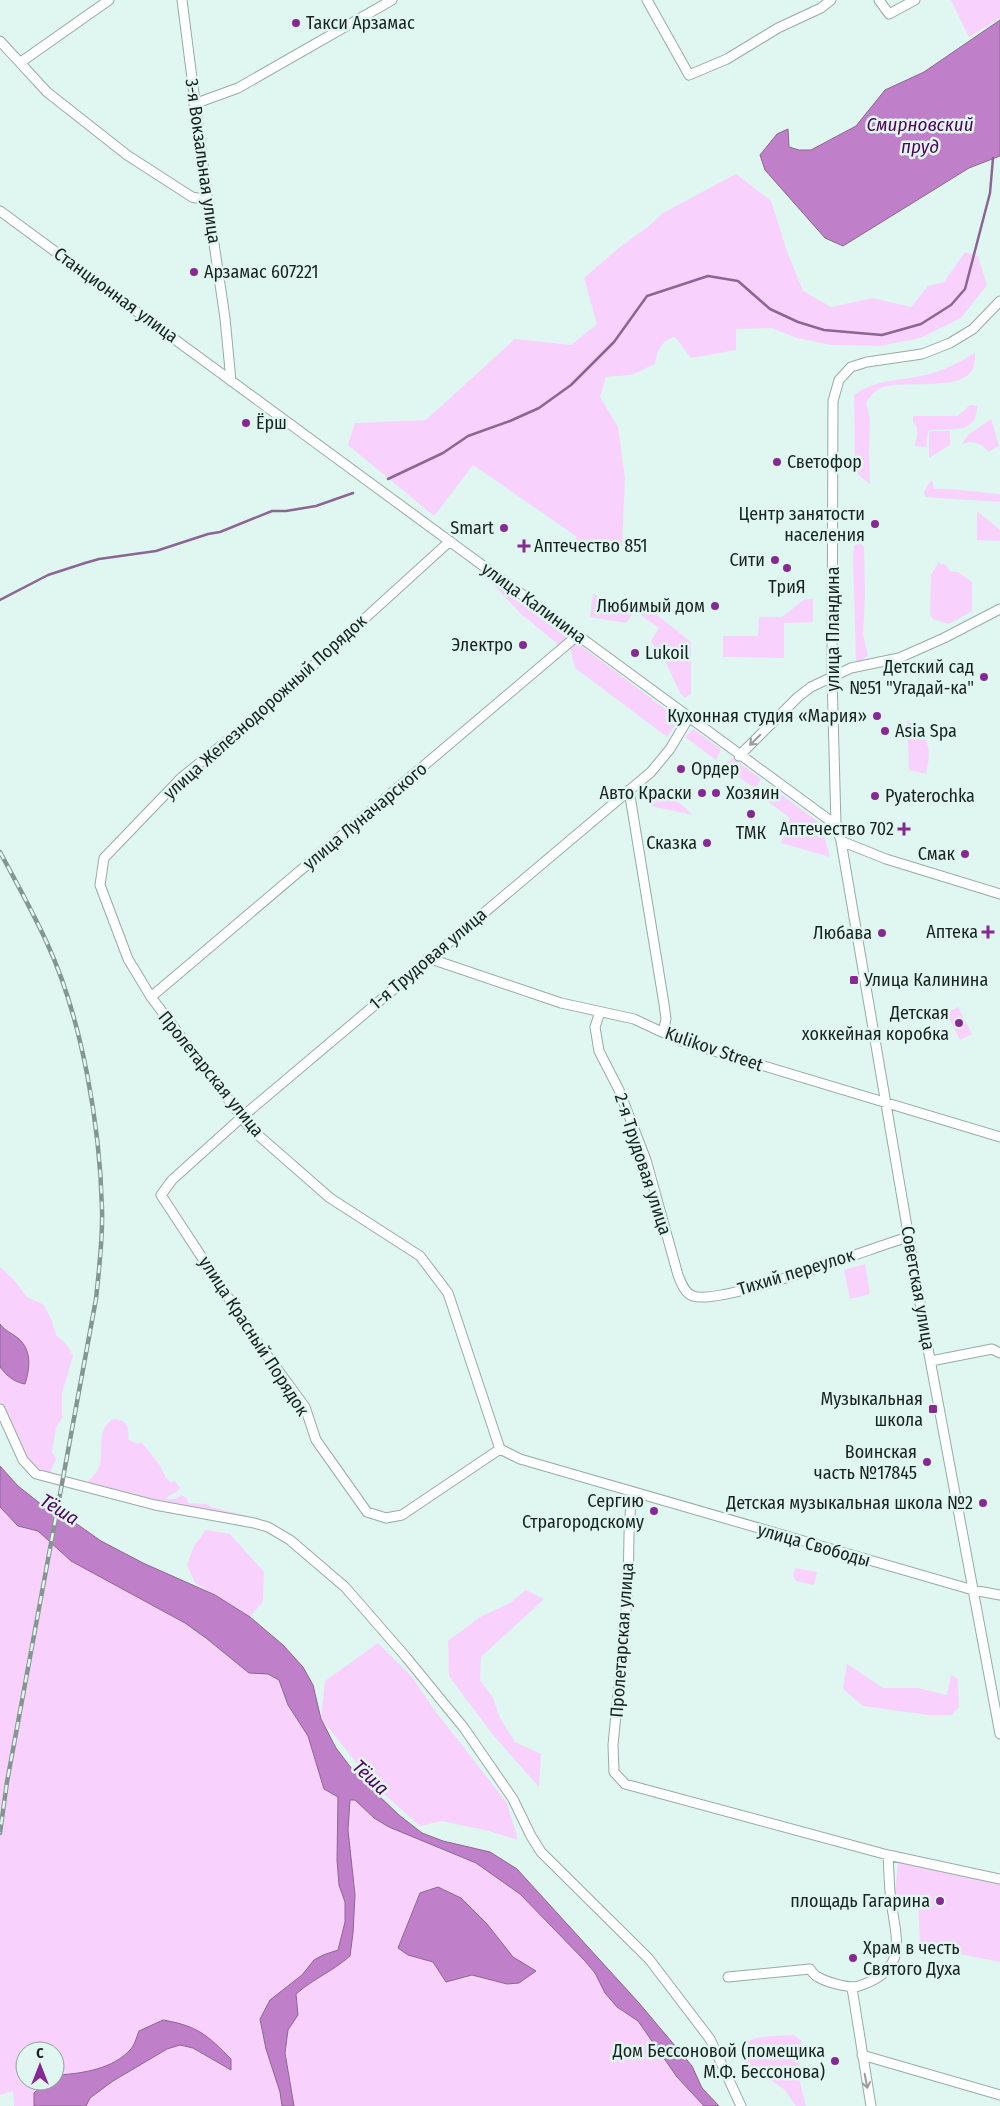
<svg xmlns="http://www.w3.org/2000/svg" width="1000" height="2106" viewBox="0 0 1000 2106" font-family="'Fira Sans Condensed',sans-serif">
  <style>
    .green { fill: #f8d2fd }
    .water { fill: #bf80c9; stroke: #8d6496 }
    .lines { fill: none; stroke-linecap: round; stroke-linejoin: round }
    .stream { stroke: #8d6496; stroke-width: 2.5 }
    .minor-casing { stroke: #96aca5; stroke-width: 11 }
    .minor { stroke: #fff; stroke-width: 9 }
    .rail-casing { stroke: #859691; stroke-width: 4.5 }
    .rail { stroke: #dff7f0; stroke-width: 2.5; stroke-dasharray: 8; stroke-linecap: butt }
    .oneway { stroke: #989c9a }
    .poi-dot { fill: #862995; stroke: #dff7f0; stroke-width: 2 }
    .labels { text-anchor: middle; stroke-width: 5; stroke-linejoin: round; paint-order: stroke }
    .poi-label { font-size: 18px; fill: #19221f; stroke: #dff7f0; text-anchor: end }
    .street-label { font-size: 18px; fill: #19221f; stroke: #dff7f0 }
    .water-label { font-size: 19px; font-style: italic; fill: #54005f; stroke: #dff7f0 }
  </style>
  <rect width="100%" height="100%" fill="#dff7f0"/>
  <path class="green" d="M951 0H1000V18L969 37Z
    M736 174 771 201 787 251 803 291 831 307 873 298 911 307 928 286 944 282 965 252 978 256 987 285 961 318 920 338 880 346 831 345 797 338 771 328 736 329V350L691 358 675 337C661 340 657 352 655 364L631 375 606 377 600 397 618 427 625 478 622 547 587 543 574 549 576 536 473 465 434 516 348 445 355 423 426 420 515 339 571 345 597 324 584 278 620 247 648 227 663 213Z
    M975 353C975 359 975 367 971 372 956 391 905 380 883 387 876 389 870 397 866 403L870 419 869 451 870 484 855 472 854 395C876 379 900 381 925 375 943 371 960 362 975 353Z
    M970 405 978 406C976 411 976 418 973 421 965 434 941 427 928 431L926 447 915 446C916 436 921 431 913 422V416H958Z
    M991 419 999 446 988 452C982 443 973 440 962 444L968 435Z
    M929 431H950V445L929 458Z
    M932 479 934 489C956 488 978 493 1000 494V502L925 497 924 492Z
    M977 511 1000 530V541L977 540Z
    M861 544 864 547 865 595 863 635 868 656 856 663 853 558 854 545Z
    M938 563 946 565 950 571 958 572 972 582V611L949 624 933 619 930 614 931 575Z
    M490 581 569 639 560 646 520 613Z
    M593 594 607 601 637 605 652 611 691 642V694L685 698 680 693 667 665 651 641 659 628 635 611 626 623 590 617Z
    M805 599H813V622L784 623V658L723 657V636H758L759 617H782Z
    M576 642 676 717V724L667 737 575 668 570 648Z
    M907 721C929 735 932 748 926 774L909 770Z
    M693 729 721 749 716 760 685 737Z
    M733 758 761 779 755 789 723 765Z
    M770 786 821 824 830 857 781 843 790 818 762 797Z
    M665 790 693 815 651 806Z
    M958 1007 972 1034 960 1040 946 1013Z
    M865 1264 870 1294 850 1299 844 1270Z
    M0 1267 15 1281 27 1297 44 1305 52 1321 56 1335 67 1345 73 1356 62 1393V1418L56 1428 52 1451 56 1459 50 1473 45 1474 29 1461 0 1403V1367L7 1375 25 1384C29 1369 30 1351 18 1339 12 1333 5 1331 0 1324Z
    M113 1419C126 1419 130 1427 128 1439L135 1443H142L159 1464 166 1478 170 1482 175 1481 180 1488C176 1494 169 1494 166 1499H176L181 1495 187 1498 188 1503 206 1504 211 1507 251 1517 253 1518 252 1520C197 1507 141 1498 86 1484 90 1478 99 1472 100 1464 103 1449 97 1429 113 1419Z
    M0 1507 18 1526 38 1531 71 1561 185 1623 206 1638 249 1673 268 1674 279 1680 288 1705 308 1736 324 1789 338 1797 337 1860 339 1885 345 1902V1922L338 1950 323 1955 314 1960 302 1975 270 2000 260 2019 266 2049 280 2092 282 2106H86C88 2102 89 2099 92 2096 104 2086 169 2043 182 2045 200 2047 216 2061 230 2070L231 2059 139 2031C137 2036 135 2044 131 2049 113 2069 84 2073 59 2075L55 2077V2051H25V2081H48L43 2084 34 2106H14L13 2091 0 2095Z
    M206 1530 230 1534 264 1572 263 1601 250 1617 195 1583 187 1565 194 1546Z
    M795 1568 817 1572 814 1585 796 1581 793 1576Z
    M526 1590 544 1599 481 1657 480 1680 493 1698 500 1718 515 1742 541 1754 539 1787 493 1735 449 1676 448 1641 480 1617 510 1603Z
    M378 1643 413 1678 433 1708 507 1803 518 1840 489 1831 442 1821 420 1826 376 1787 321 1719 325 1681Z
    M847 1664 883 1688H918L947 1695 951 1675 958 1679 959 1707 952 1715H929L863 1706 843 1689Z
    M350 1800H355L374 1818 436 1847 476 1863 520 1894 585 1961 595 1973 605 1993 617 2007 638 2021 677 2077 704 2106H294L285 2053 288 2030 298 2015 296 1994C313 1979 333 1971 350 1956L353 1933 355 1895 348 1830Z
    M899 1853 1000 1880V1962L920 1946 918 1899 895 1894Z
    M794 2035 802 2041 798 2075 806 2106H796L784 2089 741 2060C735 2032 775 2037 794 2035Z"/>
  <path class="water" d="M1000 20V156L969 168 843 246 825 238 765 170 760 155 777 134 788 129 789 147 799 150H811L856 126 885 90 924 72Z
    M0 1324C5 1331 12 1333 19 1339 32 1351 30 1368 25 1384 14 1382 7 1376 0 1367Z
    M0 1466 18 1486 51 1512 74 1522 101 1541 143 1563 215 1595 250 1617 283 1645 303 1667 313 1685 321 1719 336 1748 355 1773 399 1815 422 1833 443 1841 490 1852 517 1869 639 2003 692 2066 702 2088 719 2106H704L677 2077 638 2021 617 2007 605 1993 595 1973 585 1961 520 1894 476 1863 389 1827 374 1818 355 1800H350L348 1830 355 1895 353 1933 350 1956C333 1971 313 1979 296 1994L298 2015 288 2030 285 2053 294 2106H282L280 2092 266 2049 260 2019 270 2000 302 1975 314 1960 323 1955 338 1950 345 1922V1902L339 1885 337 1860 338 1797 324 1789 308 1736 288 1705 279 1680 268 1674 249 1673 206 1638 185 1623 71 1561 38 1531 18 1526 0 1507Z
    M438 1887 461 1898 487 1924 513 1957 536 1971 519 1983 507 1984 472 1975 446 1982 433 1962 408 1955 398 1948 420 1893Z
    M163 2020C198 2026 207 2035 231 2059V2070L193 2048 180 2045 167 2049 113 2081 90 2098 86 2106H34V2093C41 2087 45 2081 55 2081V2077L59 2075C84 2073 113 2069 131 2049 135 2044 137 2036 139 2031Z"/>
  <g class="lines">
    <path class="stream" d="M388 479 443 453 468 436 510 421 539 408 571 385 614 342 647 296 708 276 738 281 770 309 798 322 824 330 882 335 921 324 951 305 965 289 990 193 993 158
      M0 600 48 575 85 563 99 559 156 551 208 534 220 532 272 511H286L316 506 353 493"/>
    <defs>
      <path id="minor" d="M182 0 208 203 225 318 231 381
        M647 0 689 75 727 59 778 28 821 8 831 0
        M879 0 889 14 915 0
        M0 41 47 92 127 155 192 197 207 200
        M21 62 109 0
        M194 104 238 88 392 0
        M0 211 836 825
        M1000 301 973 329 950 343 922 354 867 362 851 367 839 380 833 401 832 676 836 825 841 841 926 1338 1000 1734
        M450 541 253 720 181 778 104 858 100 885 128 959 151 997 250 1128 330 1198 420 1256 448 1293 500 1449
        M739 756 798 697 811 687 851 668 899 658 944 638 1000 609
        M629 790 664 1004 666 1019 663 1032
        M841 841 886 859 1000 894
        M428 958 561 1003 634 1019 681 1041 1000 1137
        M151 997 578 635
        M600 1012 595 1027 599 1051 619 1090 646 1160 678 1275C681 1282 684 1293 693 1296 721 1306 871 1248 908 1237
        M931 1361 992 1349 1000 1353
        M0 1409 23 1460 36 1474 155 1505 254 1523 268 1527 290 1540 345 1587 406 1657 464 1728 513 1799 531 1836 541 1852 649 1959 710 2039 741 2106
        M500 1449 402 1515 386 1518 367 1512 316 1440 305 1407 258 1343 161 1195 172 1180 242 1117 651 772 670 749 689 717
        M500 1449 520 1459 973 1590 1000 1595
        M633 1493 631 1499 629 1535 628 1590 613 1745 614 1772 625 1784 888 1855 1000 1879
        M728 1977 810 1969C812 1972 815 1976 818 1977 826 1982 850 1989 859 1986 908 1970 897 1942 891 1901 889 1886 889 1871 888 1855
        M852 1988 871 2106
        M862 2055 1000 2095"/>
    </defs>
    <use href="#minor" class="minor-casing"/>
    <use href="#minor" class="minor"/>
    <defs>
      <path id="rail" d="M0 852C16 882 33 912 47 943 82 1019 100 1125 102 1209 103 1239 99 1269 96 1299L7 1782 0 1833"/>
    </defs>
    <use href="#rail" class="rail-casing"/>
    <use href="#rail" class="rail"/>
  </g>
  <defs><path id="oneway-shaft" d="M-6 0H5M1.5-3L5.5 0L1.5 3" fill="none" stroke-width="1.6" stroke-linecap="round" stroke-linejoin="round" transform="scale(1.25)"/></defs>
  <g class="oneway">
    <use href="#oneway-shaft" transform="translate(755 740) rotate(135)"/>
    <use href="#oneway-shaft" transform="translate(866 2081) rotate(79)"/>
  </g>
  <g class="poi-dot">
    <circle cx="296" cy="23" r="5"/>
    <circle cx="194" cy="272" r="5"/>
    <circle cx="246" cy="423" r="5"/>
    <circle cx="777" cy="462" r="5"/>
    <circle cx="875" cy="524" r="5"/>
    <circle cx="504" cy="528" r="5"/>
    <path d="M521.5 538.5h5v5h5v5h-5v5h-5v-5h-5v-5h5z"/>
    <circle cx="775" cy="560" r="5"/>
    <circle cx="787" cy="568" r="5"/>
    <circle cx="715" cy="606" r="5"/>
    <circle cx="523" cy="645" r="5"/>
    <circle cx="635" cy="653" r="5"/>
    <circle cx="984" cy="677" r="5"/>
    <circle cx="877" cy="716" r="5"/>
    <circle cx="885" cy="731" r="5"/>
    <circle cx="681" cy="769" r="5"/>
    <circle cx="702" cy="793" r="5"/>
    <circle cx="716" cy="793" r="5"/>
    <circle cx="875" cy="796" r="5"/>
    <circle cx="751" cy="814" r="5"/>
    <path d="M901.5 821.5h5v5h5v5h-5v5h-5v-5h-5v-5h5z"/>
    <circle cx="707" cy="843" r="5"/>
    <circle cx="965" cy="854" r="5"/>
    <path d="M985.5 924.5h5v5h5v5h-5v5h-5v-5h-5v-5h5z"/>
    <circle cx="882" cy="933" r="5"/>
    <rect x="849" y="975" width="10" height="10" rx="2.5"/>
    <circle cx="959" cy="1023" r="5"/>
    <rect x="928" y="1404" width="10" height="10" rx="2.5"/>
    <circle cx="927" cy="1462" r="5"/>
    <circle cx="983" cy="1503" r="5"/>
    <circle cx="654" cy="1511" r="5"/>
    <circle cx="940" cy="1901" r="5"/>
    <circle cx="853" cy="1958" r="5"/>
    <circle cx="835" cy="2061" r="5"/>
  </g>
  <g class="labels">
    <g class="poi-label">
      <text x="306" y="29" text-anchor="start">Такси Арзамас</text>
      <text x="204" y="278" text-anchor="start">Арзамас 607221</text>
      <text x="256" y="429" text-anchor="start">Ёрш</text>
      <text x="787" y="468" text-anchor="start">Светофор</text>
      <text x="865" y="520">Центр занятости<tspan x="865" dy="21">населения</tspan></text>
      <text x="494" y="534">Smart</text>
      <text x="534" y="552" text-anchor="start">Аптечество 851</text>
      <text x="765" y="566">Сити</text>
      <text x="787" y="593" text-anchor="middle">ТриЯ</text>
      <text x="705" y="612">Любимый дом</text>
      <text x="513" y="651">Электро</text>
      <text x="645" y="659" text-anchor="start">Lukoil</text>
      <text x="974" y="673">Детский сад<tspan x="974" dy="21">№51 "Угадай-ка"</tspan></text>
      <text x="867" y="722">Кухонная студия «Мария»</text>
      <text x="895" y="737" text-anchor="start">Asia Spa</text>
      <text x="691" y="775" text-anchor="start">Ордер</text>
      <text x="692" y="799">Авто Краски</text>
      <text x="726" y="799" text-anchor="start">Хозяин</text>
      <text x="885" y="802" text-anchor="start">Pyaterochka</text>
      <text x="894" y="835">Аптечество 702</text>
      <text x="751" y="839" text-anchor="middle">ТМК</text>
      <text x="697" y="849">Сказка</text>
      <text x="955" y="860">Смак</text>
      <text x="978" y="938">Аптека</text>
      <text x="872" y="939">Любава</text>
      <text x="864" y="986" text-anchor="start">Улица Калинина</text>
      <text x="949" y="1019">Детская<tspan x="949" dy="21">хоккейная коробка</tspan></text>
      <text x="923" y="1405">Музыкальная<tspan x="923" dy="21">школа</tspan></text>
      <text x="917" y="1458">Воинская<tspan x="917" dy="21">часть №17845</tspan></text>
      <text x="644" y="1507">Сергию<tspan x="644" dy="21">Страгородскому</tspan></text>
      <text x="973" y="1509">Детская музыкальная школа №2</text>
      <text x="930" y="1907">площадь Гагарина</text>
      <text x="863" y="1954" text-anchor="start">Храм в честь<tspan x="863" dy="21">Святого Духа</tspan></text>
      <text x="825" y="2057">Дом Бессоновой (помещика<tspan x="825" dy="21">М.Ф. Бессонова)</tspan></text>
    </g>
    <g class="street-label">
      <text transform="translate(203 161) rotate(82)" y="6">3-я Вокзальная улица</text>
      <text transform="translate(116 295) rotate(36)" y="6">Станционная улица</text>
      <text transform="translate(534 603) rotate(36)" y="6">улица Калинина</text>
      <text transform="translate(833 629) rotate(-90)" y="6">улица Пландина</text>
      <text transform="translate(265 707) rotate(-42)" y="6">улица Железнодорожный Порядок</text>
      <text transform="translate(365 816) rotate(-40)" y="6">улица Луначарского</text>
      <text transform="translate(428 959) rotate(-40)" y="6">1-я Трудовая улица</text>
      <text transform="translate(714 1049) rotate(19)" y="6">Kulikov Street</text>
      <text transform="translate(211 1074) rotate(51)" y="6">Пролетарская улица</text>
      <text transform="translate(643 1164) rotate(72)" y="6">2-я Трудовая улица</text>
      <text transform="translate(796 1272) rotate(-17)" y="6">Тихий переулок</text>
      <text transform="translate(918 1288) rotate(80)" y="6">Советская улица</text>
      <text transform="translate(254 1336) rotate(57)" y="6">улица Красный Порядок</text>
      <text transform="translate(814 1545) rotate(16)" y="6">улица Свободы</text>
      <text transform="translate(622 1640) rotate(-86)" y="6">Пролетарская улица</text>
    </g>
    <g class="water-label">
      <text x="920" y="131">Смирновский<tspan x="920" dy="22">пруд</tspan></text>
      <text transform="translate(60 1509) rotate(32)" y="7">Тёша</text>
      <text transform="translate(371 1777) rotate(43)" y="7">Тёша</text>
    </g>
  </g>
  <g transform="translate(40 2066)"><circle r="24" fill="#dff7f0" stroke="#90a29c"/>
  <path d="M0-4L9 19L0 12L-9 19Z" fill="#862995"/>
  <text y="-8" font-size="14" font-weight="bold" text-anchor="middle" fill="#19221f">С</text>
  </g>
</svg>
